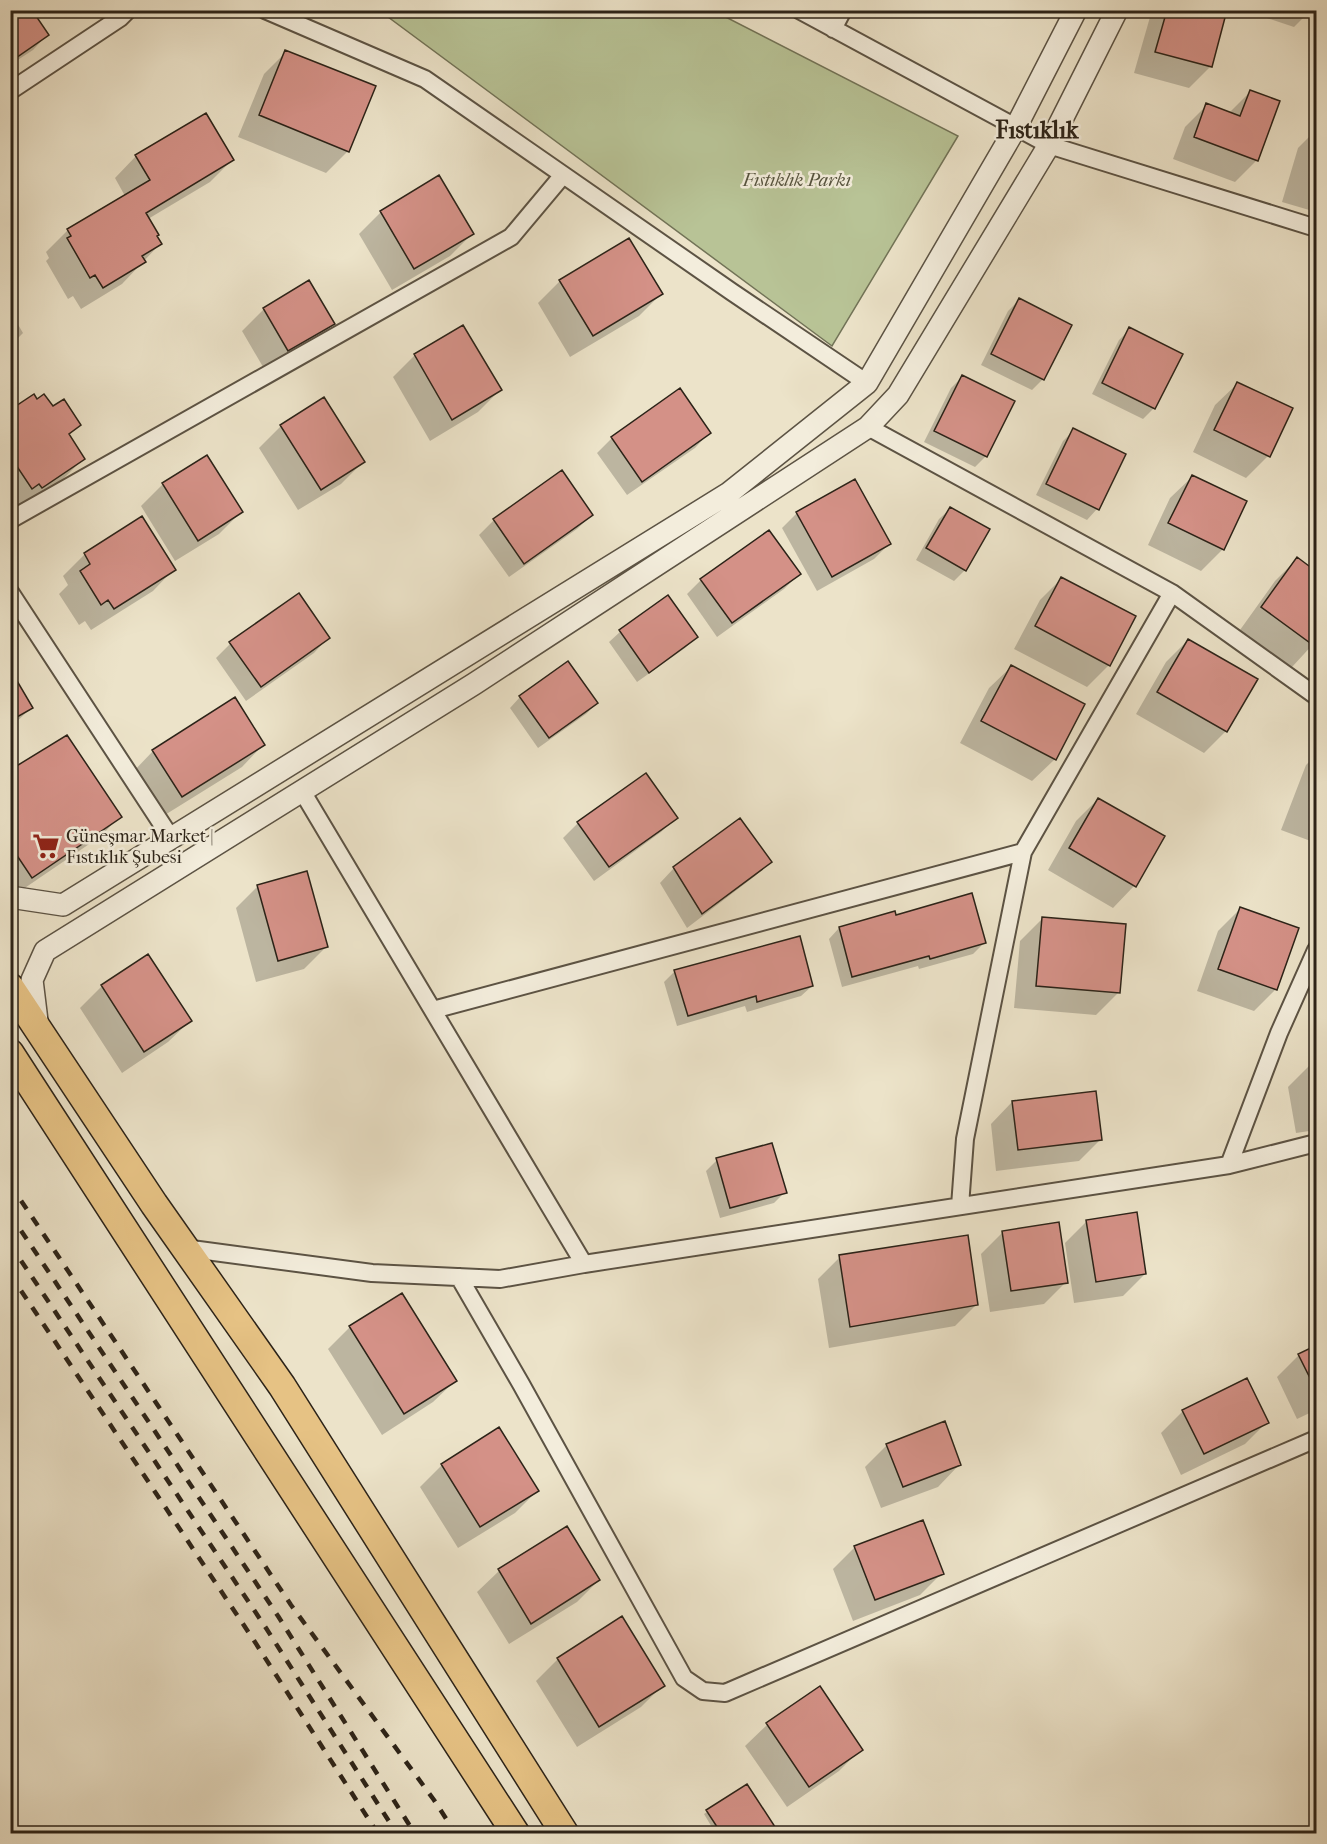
<svg xmlns="http://www.w3.org/2000/svg" width="1327" height="1844" viewBox="0 0 1327 1844" font-family="'IM FELL French Canon',serif">
  <style>
    .green { fill: #b8c396; stroke: #727357; stroke-width: 1.5 }
    .shadow { fill: #0003 }
    .building { fill: #d49187; stroke: #2c2318; stroke-width: 1.5 }
    .lines { fill: none; stroke-linecap: round; stroke-linejoin: round }
    .minor-casing { stroke: #5c5344; stroke-width: 20 }
    .tertiary-casing { stroke: #5c5344; stroke-width: 24 }
    .primary-casing { stroke: #2c2318; stroke-width: 30 }
    .minor { stroke: #f3eddc; stroke-width: 16 }
    .tertiary { stroke: #f3eddc; stroke-width: 21 }
    .primary { stroke: #e6c284; stroke-width: 27 }
    .rail { stroke: #2c2318; stroke-width: 4.5; stroke-dasharray: 10 10; stroke-linecap: butt }
    .labels { text-anchor: middle; stroke-width: 5; stroke-linejoin: round; paint-order: stroke }
    .park-label { font-size: 18px; font-style: italic; fill: #56533e; stroke: #f3eddc }
    .poi-label { font-size: 18px; fill: #2c2318; stroke: #f3eddc; text-anchor: start }
    .district-label { font-size: 24px; font-weight: bold; fill: #2c2318; stroke: #f3eddc }
  </style>
  <rect width="100%" height="100%" fill="#ece3c9"/>
  <filter id="stains"><feTurbulence type="fractalNoise" baseFrequency=".00333" numOctaves="4"/><feColorMatrix values="0 0 0 0 .2 0 0 0 0 .09 0 0 0 0 .02 0 0 0 .5 -.17"/></filter>
  <radialGradient id="worn" r=".72"><stop offset=".6" stop-color="#630" stop-opacity="0"/><stop offset="1" stop-color="#630" stop-opacity=".3"/></radialGradient>
  <path class="green" d="M380 11H714L958 136 832 346Z"/>
  <path class="shadow" d="M10 10 47 35 33 50 10 65Z
    M1152 10H1226L1211 66 1189 88 1134 73Z
    M1259 10H1311L1294 27 1258 15Z
    M286 52 348 151 326 173 238 137 264 74Z
    M1251 91 1257 160 1235 182 1173 159 1185 127 1207 105 1229 113Z
    M1316 130V212L1282 202 1298 148Z
    M136 156 232 160 210 182 148 219 160 244 122 284 81 309 73 296 68 299 46 261 49 258 46 252 68 230 125 196 115 178Z
    M381 212 472 234 450 256 392 290 359 234Z
    M560 281 661 294 639 316 570 357 538 303Z
    M308 282 333 324 311 346 266 372 242 331 264 309Z
    M1019 300 1043 379 1032 390 981 365 1008 311Z
    M10 311 23 333 10 346Z
    M462 327 500 390 478 412 430 441 393 377 414 356Z
    M1130 329 1154 408 1143 419 1092 394 1119 340Z
    M962 377 986 456 975 467 924 442 951 388Z
    M1237 384 1268 456 1246 478 1193 452 1215 405Z
    M679 390 709 433 695 448 627 495 597 453 612 438Z
    M36 401 79 425 68 436 83 459 61 481 19 509 17 505 10 509V412Z
    M281 426 363 462 341 484 298 510 259 448Z
    M1074 430 1124 455 1097 509 1087 520 1036 495 1063 441Z
    M207 457 241 512 219 534 175 561 141 506 163 484Z
    M1192 477 1223 549 1201 571 1148 545 1170 498Z
    M950 509 965 570 954 581 916 560 939 519Z
    M797 513 889 544 874 559 817 591 782 528Z
    M592 515 577 529 509 577 479 535 494 520Z
    M141 518 174 569 153 591 91 630 85 621 79 625 59 594 68 585 63 576 85 554Z
    M1297 559 1316 641 1292 667 1240 630 1275 581Z
    M799 574 784 589 717 637 687 594 701 580Z
    M1062 578 1109 665 1087 687 1014 649 1040 600Z
    M667 597 696 637 685 648 637 682 609 642 620 632Z
    M328 638 314 653 246 701 216 658 230 644Z
    M1188 640 1226 731 1204 753 1136 714 1166 662Z
    M1011 667 1083 705 1054 760 1032 781 960 743 989 688Z
    M10 670 31 708 10 728Z
    M520 697 597 703 586 714 538 748 510 708Z
    M263 745 242 767 160 818 132 773 153 751Z
    M1316 755V843L1281 830 1306 765Z
    M10 772 120 816 101 836 13 896 10 893Z
    M1098 799 1134 886 1113 908 1048 870 1076 821Z
    M676 818 661 832 594 881 563 838 578 823Z
    M770 862 755 876 687 928 660 883 674 868Z
    M258 886 326 947 304 969 256 982 236 908Z
    M1240 909 1276 989 1254 1011 1197 991 1218 931Z
    M895 917 984 943 973 954 919 969 918 966 842 987 829 939 839 928Z
    M1042 919 1118 993 1096 1015 1014 1008 1020 941Z
    M675 971 812 986 801 996 747 1012 745 1006 677 1026 664 982Z
    M102 986 190 1021 168 1042 122 1073 80 1008Z
    M1316 1064V1130L1296 1133 1288 1087 1310 1065Z
    M1012 1102 1101 1139 1079 1161 996 1171 991 1124Z
    M717 1160 785 1192 774 1203 720 1218 706 1171Z
    M1087 1221 1145 1274 1123 1296 1074 1303 1065 1243Z
    M1003 1232 1066 1282 1044 1304 990 1312 981 1254Z
    M840 1257 977 1304 955 1326 829 1348 818 1279Z
    M350 1327 455 1381 433 1402 382 1435 328 1349Z
    M1316 1346V1410L1297 1419 1277 1377 1299 1355Z
    M1183 1411 1267 1422 1245 1444 1181 1475 1161 1433Z
    M887 1445 959 1465 938 1487 881 1508 865 1467Z
    M442 1465 537 1491 515 1513 458 1548 420 1487Z
    M566 1528 599 1580 577 1602 509 1644 477 1592 499 1571Z
    M855 1547 942 1573 920 1595 853 1621 833 1569Z
    M558 1659 663 1685 641 1707 577 1747 536 1681Z
    M820 1689 861 1749 839 1771 787 1807 745 1746 767 1725Z
    M747 1786 777 1834H716L704 1814Z"/>
  <path class="building" d="M10 10H32L49 35 10 62Z
    M1167 10H1227L1212 67 1155 52Z
    M285 50 376 86 349 152 259 115Z
    M1250 90 1280 101 1258 161 1194 137 1206 103 1240 116Z
    M206 113 234 160 146 213 159 235 157 236 162 244 142 256 146 262 103 288 95 275 90 278 67 238 71 236 67 229 150 180 135 155Z
    M439 175 474 234 414 269 380 211Z
    M629 238 663 294 593 336 559 280Z
    M309 280 335 324 288 351 263 308Z
    M1019 298 1072 325 1044 380 991 354Z
    M463 325 502 390 452 420 414 354Z
    M1129 327 1183 354 1155 409 1102 383Z
    M962 375 1015 401 987 457 934 431Z
    M1237 382 1293 408 1270 457 1214 430Z
    M680 388 711 433 642 482 611 437Z
    M34 394 37 399 44 394 53 406 64 399 81 425 69 434 85 459 42 488 39 484 32 489 10 456V410Z
    M324 397 365 462 321 490 280 425Z
    M1073 428 1126 454 1099 510 1046 484Z
    M207 455 243 512 198 541 162 483Z
    M562 470 593 515 524 564 493 519Z
    M1192 475 1247 501 1224 550 1168 523Z
    M855 479 891 544 832 577 796 512Z
    M950 507 990 529 966 571 926 548Z
    M142 516 176 570 114 609 108 600 101 605 80 571 90 564 84 553Z
    M769 530 801 574 732 623 700 579Z
    M1297 557 1317 572V648L1261 607Z
    M1061 577 1136 616 1110 666 1035 626Z
    M299 593 330 638 261 687 229 642Z
    M668 595 698 637 649 673 619 630Z
    M1188 639 1258 679 1227 732 1157 692Z
    M568 661 598 703 549 738 519 696Z
    M1011 665 1085 704 1056 760 981 721Z
    M10 669 33 708 10 721Z
    M235 697 265 745 182 797 152 750Z
    M67 735 122 817 32 878 10 845V770Z
    M646 773 678 818 609 867 577 822Z
    M1098 798 1165 836 1136 887 1069 848Z
    M740 818 772 862 702 914 673 867Z
    M307 871 328 947 278 961 257 885Z
    M972 893 986 943 930 959 929 956 852 977 839 927 895 911 896 915Z
    M1240 907 1299 928 1277 990 1218 969Z
    M1042 917 1126 924 1120 993 1036 986Z
    M800 936 813 986 757 1002 756 996 688 1016 674 970Z
    M148 954 192 1021 144 1052 101 985Z
    M1096 1091 1102 1140 1018 1150 1012 1101Z
    M772 1143 787 1193 730 1208 716 1158Z
    M1137 1212 1146 1274 1096 1282 1086 1220Z
    M1059 1222 1068 1283 1011 1291 1002 1231Z
    M968 1235 978 1305 850 1327 839 1255Z
    M402 1293 457 1381 404 1414 349 1326Z
    M1317 1345V1392L1298 1354Z
    M1247 1378 1269 1423 1204 1454 1182 1410Z
    M945 1421 961 1465 903 1487 886 1444Z
    M499 1427 539 1491 480 1527 441 1464Z
    M923 1520 944 1574 875 1600 854 1546Z
    M567 1526 600 1580 531 1624 498 1569Z
    M622 1616 665 1686 599 1727 557 1658Z
    M820 1686 863 1750 809 1787 766 1723Z
    M747 1784 779 1833H721L706 1810Z"/>
  <g class="lines">
    <defs>
      <path id="minor" d="M265 10 425 79 732 292 867 383
        M799 10 1049 145 1316 228
        M833 29 843 10
        M10 91 120 18 128 10
        M868 427 1172 593 1316 696
        M10 520 511 237 563 175
        M10 592 171 838
        M302 791 584 1264
        M433 1010 1023 852 1172 593
        M1229 1165 1279 1033 1316 950
        M960 1206 965 1139 1023 852
        M184 1248 372 1273 500 1279 584 1264 1229 1165 1316 1143
        M459 1277 521 1384 684 1678 703 1691 725 1693 1316 1439"/>
      <path id="tertiary" d="M10 897 63 905 729 493 867 383 1015 129 1076 10
        M38 1029 32 980 45 951 474 684 868 427 898 395 1049 145 1117 10"/>
      <path id="primary" d="M10 987 154 1204 282 1386 565 1834
        M10 1053 516 1834"/>
    </defs>
    <use href="#minor" class="minor-casing"/>
    <use href="#tertiary" class="tertiary-casing"/>
    <use href="#primary" class="primary-casing"/>
    <use href="#minor" class="minor"/>
    <use href="#tertiary" class="tertiary"/>
    <use href="#primary" class="primary"/>
    <path class="rail" d="M10 1184 291 1605 434 1800 456 1834
      M10 1214 278 1616 415 1834
      M10 1244 266 1628 397 1834
      M10 1274 253 1639 378 1834"/>
  </g>
  <defs>
    <symbol id="supermarket-bare" viewBox="-9 -9 18 18"><path d="M-6-5.5h2.5l.6 2H6L4.5 2H-2.5L-4.4-4H-6ZM-1.5 3.2a1.3 1.3 0 1 0 .1 0ZM3 3.2a1.3 1.3 0 1 0 .1 0Z" fill="#8f2418" stroke="#f3eddc" stroke-width="2.5" paint-order="stroke"/></symbol>
  </defs>
  <g fill-rule="evenodd">
    <use href="#supermarket-bare" x="27" y="827" width="38" height="38"/>
  </g>
  <g class="labels">
    <g class="park-label">
      <text x="797" y="186">Fıstıklık Parkı</text>
    </g>
    <g class="poi-label">
      <text x="66" y="842">Güneşmar Market |<tspan x="66" dy="21">Fıstıklık Şubesi</tspan></text>
    </g>
    <g class="district-label">
      <text x="1037" y="138">Fıstıklık</text>
    </g>
  </g>
  <rect width="1327" height="1844" fill="none" stroke="#ece3c9" stroke-width="36"/>
  <rect x="12" y="12" width="1303" height="1820" fill="none" stroke="#2c2318" stroke-width="3"/>
  <rect x="18" y="18" width="1291" height="1808" fill="none" stroke="#2c2318" stroke-width="1.5"/>
  <rect width="100%" height="100%" filter="url(#stains)"/>
  <rect width="100%" height="100%" fill="url(#worn)"/>
</svg>
